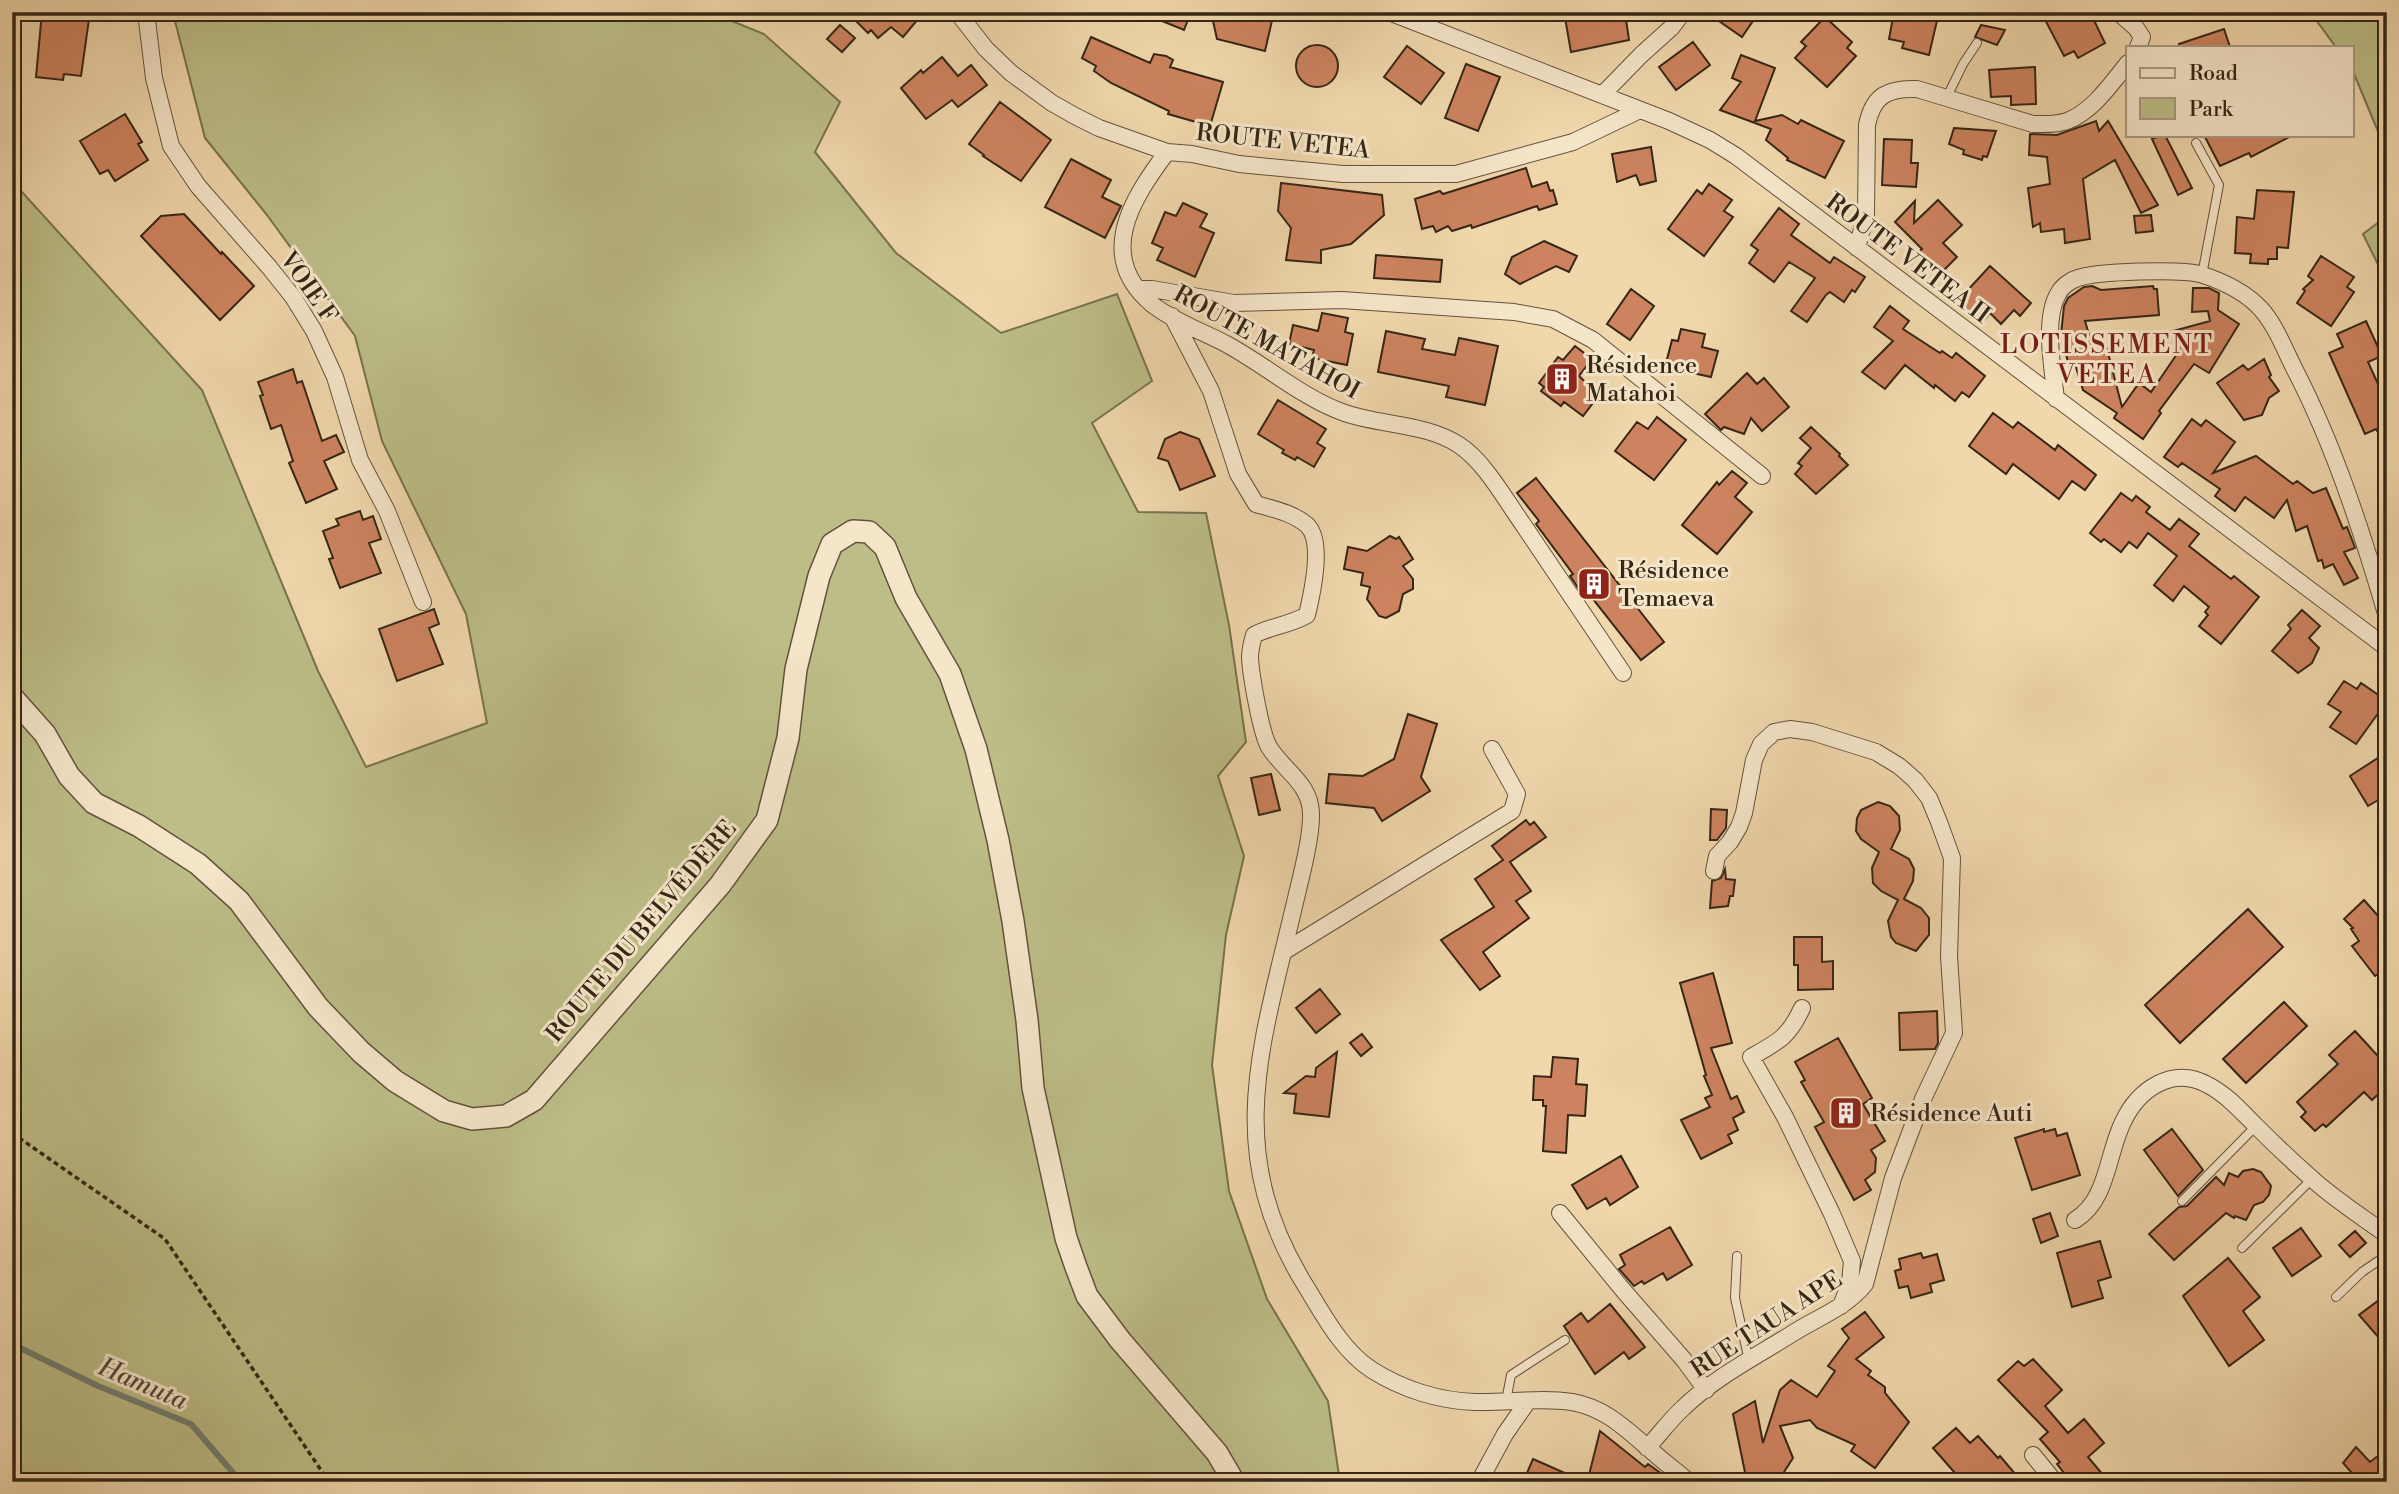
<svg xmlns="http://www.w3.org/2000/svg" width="2399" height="1494" viewBox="0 0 2399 1494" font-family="'Libre Bodoni',serif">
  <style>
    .green { fill: #bcbd87; stroke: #79724e; stroke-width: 2 }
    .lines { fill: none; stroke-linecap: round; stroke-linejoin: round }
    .stream { stroke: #727e70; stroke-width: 6 }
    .building { fill: #cd835f; stroke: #362616; stroke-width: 2 }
    .service-casing { stroke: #64523c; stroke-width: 10 }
    .minor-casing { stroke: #64523c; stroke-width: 18 }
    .tertiary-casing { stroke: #64523c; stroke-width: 24 }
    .path { stroke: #362616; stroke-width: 3.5; stroke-dasharray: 5 3.5; stroke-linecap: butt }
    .service { stroke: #f5e5c9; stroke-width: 8 }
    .minor { stroke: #f5e5c9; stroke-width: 16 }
    .tertiary { stroke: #f5e5c9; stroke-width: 21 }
    .labels { text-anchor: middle; stroke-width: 6; stroke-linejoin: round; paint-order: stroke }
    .street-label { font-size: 24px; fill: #362616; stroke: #f5e5c9 }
    .poi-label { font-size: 24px; fill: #362616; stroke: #f5e5c9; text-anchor: start }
    .neighbourhood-label { font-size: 26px; letter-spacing: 2px; fill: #7a1f14; stroke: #f5e5c9 }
    .water-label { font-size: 26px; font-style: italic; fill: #4f4b3c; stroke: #f5e5c9 }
  </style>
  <rect width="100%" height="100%" fill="#f0d7ac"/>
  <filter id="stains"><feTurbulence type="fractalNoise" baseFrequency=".00286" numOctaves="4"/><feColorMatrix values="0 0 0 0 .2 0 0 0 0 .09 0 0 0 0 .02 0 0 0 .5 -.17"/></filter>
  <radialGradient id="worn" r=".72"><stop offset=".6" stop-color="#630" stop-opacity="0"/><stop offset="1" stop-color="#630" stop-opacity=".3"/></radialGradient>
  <path class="green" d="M209 12H710L764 34 840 102 815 152 896 253 1001 333 1117 294 1152 381 1092 423 1138 512 1206 513 1229 625 1246 742 1218 776 1244 856 1226 935 1212 1065 1229 1191 1267 1299 1328 1401 1340 1482H12V181L202 390 318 671 366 767 487 723 466 614 382 441 355 336 267 215 205 138 175 21Z
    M2310 12H2387V153L2352 69V47H2336Z
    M2387 216V283L2363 234Z"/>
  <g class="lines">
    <path class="stream" d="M12 1344 98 1386 191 1424 241 1482"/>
  </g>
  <path class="building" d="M42 12H90L81 76 64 74 63 80 36 77Z
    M847 12H924L903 37 891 27 878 38 871 30 868 33Z
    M1140 12H1191L1184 30Z
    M1221 12H1274L1265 51 1217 39 1213 21Z
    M1564 12H1625L1629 40 1571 52Z
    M1706 12H1759L1742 37Z
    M1894 12H1939L1929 55 1902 48 1904 42 1889 39Z
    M2041 12H2090L2105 43 2078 58 2074 51 2064 56Z
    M1825 17 1852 42 1847 48 1856 56 1827 87 1795 58 1806 46 1801 42Z
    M840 25 855 38 842 52 827 39Z
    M1981 25 2005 30 1997 45 1975 37Z
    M2224 29 2230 47H2180L2179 44Z
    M1091 37 1150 63 1154 54 1166 56 1173 60 1170 67 1223 82 1210 126 1168 114 1169 111 1111 83 1094 71 1096 66 1082 58Z
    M1693 42 1710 65 1676 90 1659 67Z
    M1296 66a21 21 0 1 1 42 0a21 21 0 1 1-42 0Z
    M1407 46 1444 73 1421 104 1384 77Z
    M1741 55 1775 68 1755 121 1782 115 1798 124 1801 120 1844 141 1825 178 1787 160 1788 158 1766 140 1771 129 1720 110 1741 82 1732 78Z
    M942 57 958 76 971 65 987 85 958 107 952 100 926 119 901 88 921 70 923 73Z
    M1466 64 1500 77 1478 131 1445 118Z
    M2035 67 2036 104 2011 105V96L1991 97 1989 70Z
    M1000 102 1051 140 1021 181 983 156 984 155 969 144Z
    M125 114 142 142 138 144 148 160 115 181 108 170 100 174 80 141Z
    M2096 121 2099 131 2108 121 2158 205 2141 213 2115 160 2083 179 2090 239 2065 243 2064 229 2041 232 2040 223 2033 227 2028 188 2050 184 2047 157 2029 155 2030 134 2057 135Z
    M1954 128 1996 131 1987 157 1983 156 1982 160 1963 154 1964 150 1949 144Z
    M2161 135H2165L2192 188 2178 195 2152 139Z
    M2204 135H2293L2251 157 2249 153 2220 166Z
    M1884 139 1912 140 1911 163H1918L1916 187 1882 185Z
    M1651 147 1656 181 1640 185 1636 175 1617 182 1612 154Z
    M1071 159 1111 180 1102 197 1121 206 1105 238 1045 207Z
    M1526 168 1532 187 1547 182 1550 191 1553 190 1557 204 1539 210 1537 206 1472 228 1471 225 1452 231 1448 226 1436 232 1433 226 1422 229 1415 199 1440 191 1443 194Z
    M1281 183 1382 195 1384 215 1351 244 1321 250V263L1286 260 1291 228 1278 211Z
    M1709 184 1732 200 1724 211 1733 217 1704 256 1668 229 1697 190 1702 194Z
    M2257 190 2294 192 2288 248 2277 247V259H2268V264L2250 263 2251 254 2235 253 2237 217 2254 219Z
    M1938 200 1962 225 1943 243 1957 257 1938 276 1917 253 1922 249 1895 222 1915 201 1914 223Z
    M1183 203 1207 214 1200 227 1214 233 1195 277 1157 260 1163 248 1152 243 1165 212 1176 216Z
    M1779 208 1799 224 1791 235 1830 263 1834 257 1865 277 1855 292 1852 290 1844 302 1830 292 1826 295 1807 322 1791 311 1815 278 1789 262 1774 282 1749 263 1758 250 1751 245Z
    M184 214 221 254 222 252 254 286 220 320 141 236 161 216Z
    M2151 215 2153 231 2136 233 2134 216Z
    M1544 241 1577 256 1569 272 1556 266 1520 284 1505 274 1512 257Z
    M1376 255 1442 260 1440 282 1374 278Z
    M2321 256 2354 277 2347 287 2354 292 2331 326 2297 303 2305 291 2303 289 2313 280 2308 276Z
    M1990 266 2031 303 2020 316 2014 310 2001 324 1990 313 1984 320 1976 313 1973 316 1959 304 1968 293 1966 292Z
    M2092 286 2101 290 2153 286 2154 289H2157L2159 315 2085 321 2094 352 2107 349 2122 407 2139 383 2151 392 2177 354 2175 353 2184 337 2173 331 2210 321 2208 311 2192 312 2193 288H2209L2219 293 2218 310 2239 324 2209 373 2194 364 2159 411 2161 413 2143 439 2114 418 2117 413 2083 390 2075 364 2069 366 2061 335 2064 306 2068 298 2084 287Z
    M1631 289 1654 306 1630 340 1607 324Z
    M1890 306 1909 321 1903 329 1940 353 1942 351 1952 358 1956 353 1985 376 1969 397 1962 392 1955 401 1935 385 1934 388 1905 365 1885 389 1862 372 1893 341 1874 327Z
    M1322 313 1348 318 1345 332 1353 334 1347 365 1312 358 1314 350 1289 344 1293 325 1318 331Z
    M2366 321 2382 356 2368 362 2387 404V448L2376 429 2365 434 2329 353 2343 347 2337 334Z
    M1681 329 1705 334 1702 347 1718 351 1711 377 1665 367 1672 340 1678 341Z
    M1386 331 1425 339 1422 349 1455 355 1459 338 1498 346 1485 405 1446 397 1449 386 1378 372Z
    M1575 346 1592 359 1579 376 1599 395 1583 416 1564 402 1561 406 1541 391 1544 387 1539 383 1558 357 1563 360Z
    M2264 359 2271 375 2269 377 2279 391 2269 398 2262 415 2244 420 2217 383 2243 365 2248 370Z
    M293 369 297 383 302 381 322 441 336 435 344 452 324 461 337 489 306 503 289 463 293 461 281 425 271 429 260 396 263 395 258 382Z
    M1747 373 1757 384 1764 378 1789 407 1762 431 1751 418 1744 434 1724 427 1721 430 1705 414Z
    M1278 400 1326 429 1317 443 1325 448 1314 467 1297 457 1295 460 1282 453 1284 450 1258 434Z
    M1993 413 2013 428 2018 422 2055 450 2058 445 2096 475 2085 490 2072 481 2059 499 2013 464 2006 474 1969 446Z
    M1657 417 1686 440 1654 480 1615 451 1637 422 1648 429Z
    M2192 419 2201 426 2206 420 2235 442 2213 473 2256 456 2293 484 2297 481 2313 493 2326 488 2343 529 2347 527 2354 545 2355 548 2344 552 2358 578 2344 585 2333 564 2324 568 2322 560 2318 561 2307 526 2296 531 2287 500 2274 518 2245 497 2235 511 2215 496 2220 489 2182 463 2178 467 2164 457Z
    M1811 427 1840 454 1839 456 1848 465 1816 494 1795 474 1802 466 1798 463 1811 448 1800 438Z
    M1180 432 1199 439 1215 476 1180 490 1168 461 1158 458 1165 439Z
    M1732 471 1747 483 1735 497 1752 512 1717 554 1682 525 1717 482 1719 485Z
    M1536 478 1664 642 1641 660 1585 589 1581 592 1570 576 1573 574 1536 524 1539 521 1517 493Z
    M2121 493 2132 501 2136 496 2150 507 2146 512 2170 530 2179 519 2199 534 2189 546 2231 579 2234 576 2259 597 2221 644 2199 626 2208 615 2205 612 2209 607 2184 586 2173 601 2154 585 2177 556 2148 533 2137 548 2129 542 2121 552 2104 539 2101 542 2090 533Z
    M360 511 363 520 373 516 381 539 369 543 381 573 340 588 329 559 333 558 323 531 339 525 336 519Z
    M1390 536 1396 539 1399 537 1413 559 1403 566 1413 579V589L1403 594 1399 611 1386 618 1379 616 1367 599 1370 587 1361 585 1363 573 1344 569 1348 547 1367 551Z
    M434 609 439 624 429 628 443 664 397 681 379 629Z
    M2302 610 2320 626 2309 638 2319 648 2312 663 2298 673 2272 651 2291 629 2288 625Z
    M2344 681 2357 689 2361 683 2387 701 2356 744 2330 727 2341 712 2328 704Z
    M1408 714 1437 724 1421 777 1430 791 1382 821 1374 808 1326 803 1329 774 1363 776 1394 759Z
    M2387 752V795L2368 806 2350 776Z
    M1271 774 1280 810 1259 815 1251 778Z
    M1878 802 1890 806 1899 816 1900 830 1891 849 1909 859 1914 869 1913 881 1904 899 1921 908 1929 918V935L1916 951 1896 943 1891 937 1888 921 1898 900 1881 891 1873 883 1872 868 1879 852 1861 839 1856 831 1857 818 1861 810Z
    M1711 809 1727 810 1726 828 1717 840H1710Z
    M1526 820 1530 825 1534 822 1546 837 1510 862 1531 891 1516 901 1529 918 1483 952 1500 976 1480 990 1441 940 1494 907 1475 879 1503 860 1492 846Z
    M1725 869 1726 879 1735 880 1733 896H1730L1728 906 1710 908 1712 881 1721 878Z
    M2364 900 2387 926V984L2378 974 2375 976 2352 946 2359 941 2351 929 2353 928 2344 919Z
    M2248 909 2283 947 2180 1043 2145 1005Z
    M1794 937H1822V962L1833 961V989L1798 990V965H1794Z
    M1713 973 1732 1043 1711 1048 1731 1099 1737 1096 1744 1112 1733 1118 1738 1130 1728 1135 1732 1143 1701 1159 1681 1120 1710 1107 1705 1098 1712 1095 1704 1076 1706 1075 1680 983Z
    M1320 989 1340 1014 1316 1033 1296 1008Z
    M2284 1002 2307 1026 2246 1083 2223 1059Z
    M1937 1011 1938 1043 1935 1049 1900 1050 1899 1013Z
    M2355 1031 2387 1066V1086L2372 1100 2364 1092 2326 1127 2323 1124 2315 1131 2301 1117 2306 1112 2297 1102 2338 1064 2329 1055Z
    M1362 1034 1372 1047 1361 1056 1350 1043Z
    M1838 1038 1872 1098 1863 1104 1885 1141 1871 1150 1876 1158 1875 1172 1865 1180 1871 1190 1854 1200 1815 1127 1824 1122 1801 1082 1805 1080 1795 1062Z
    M1337 1052 1329 1117 1294 1113 1296 1094 1284 1093 1306 1076 1315 1077 1316 1068Z
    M1553 1057 1578 1059 1576 1084 1587 1085 1585 1116 1568 1115 1566 1153 1543 1151 1546 1106H1543V1100H1533L1534 1076 1551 1077Z
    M2044 1129V1132L2055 1129 2057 1136 2067 1133 2080 1175 2032 1190 2015 1138Z
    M2172 1129 2203 1170 2178 1196 2144 1150Z
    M1621 1156 1638 1187 1610 1205 1606 1198 1587 1209 1572 1185Z
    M2253 1169 2261 1172 2271 1186 2269 1195 2263 1202 2254 1205 2246 1220 2235 1216 2234 1218 2226 1213 2174 1260 2149 1234 2179 1207 2187 1206 2216 1177 2224 1185 2229 1173 2238 1177 2243 1171Z
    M2050 1213 2058 1236 2041 1243 2033 1219Z
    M1670 1227 1692 1265 1667 1280 1663 1273 1644 1284 1642 1281 1634 1286 1619 1269 1625 1265 1620 1255Z
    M2301 1228 2321 1256 2292 1276 2273 1248Z
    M2355 1231 2366 1243 2350 1257 2339 1245Z
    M2100 1241 2111 1277 2098 1281 2103 1298 2072 1307 2057 1253Z
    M1921 1253 1923 1258 1937 1254 1944 1280 1930 1284 1932 1292 1911 1298 1908 1286 1899 1288 1895 1271 1901 1269 1899 1259Z
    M2228 1258 2260 1297 2243 1311 2264 1340 2229 1366 2183 1296Z
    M2387 1294V1347L2359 1315Z
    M1610 1304 1645 1347 1629 1359 1624 1352 1595 1374 1564 1326 1581 1313 1588 1322Z
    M1865 1312 1884 1337 1856 1359 1871 1371 1868 1375 1885 1387V1393L1909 1422 1875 1468 1851 1451 1855 1445 1817 1428 1810 1420 1780 1426 1793 1458 1784 1472 1783 1482H1747L1733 1414 1755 1401 1763 1443 1780 1390 1791 1380 1817 1397 1835 1371 1828 1366 1849 1338 1842 1329Z
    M2033 1359 2062 1390 2045 1406 2068 1433 2084 1419 2104 1443 2088 1457 2109 1482H2071L2057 1464 2060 1462 2040 1439 2048 1432 1998 1380 2018 1361 2024 1366Z
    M1956 1428 1970 1443 1978 1436 1998 1458 2000 1456 2022 1482H1945L1955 1473 1933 1448Z
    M1600 1431 1645 1467 1648 1464 1673 1482H1594L1589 1475Z
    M2356 1447 2370 1462 2387 1449V1482H2360L2343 1463Z
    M1533 1459 1585 1482H1523Z"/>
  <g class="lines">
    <defs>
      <path id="service" d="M1947 97 1963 64 1977 43
        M2196 143 2219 185 2202 275
        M2182 1201 2256 1126
        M2242 1248 2312 1179
        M1737 1256 1735 1298 1749 1361
        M2336 1297 2362 1272 2387 1255
        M1506 1401 1511 1375 1565 1340
        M2384 1414 2387 1412"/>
      <path id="minor" d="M146 12 154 78 171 146 198 186 269 267 293 297 314 331 335 377 360 460 387 511 423 602
        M957 12 986 49 1011 73 1052 103 1075 116 1099 128 1167 152 1192 154 1239 164 1343 174H1456L1573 142 1640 110
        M1389 12 1669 121 1710 140 1736 156 2387 648
        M2118 12 2136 28 2142 37 2138 47
        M1602 95 1641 55 1672 27 1683 12
        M1167 152C1131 200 1095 257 1153 305 1175 322 1204 332 1228 345 1266 366 1302 397 1342 412 1380 426 1426 423 1459 445 1484 461 1505 499 1522 523 1556 573 1589 623 1623 673
        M1857 248 1866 214 1867 125C1873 95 1888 88 1917 89L2033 124C2044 124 2056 125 2067 121 2092 112 2111 84 2128 63
        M1138 289H1152L1234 303 1342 300 1514 312 1553 319 1593 340 1762 476
        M1172 316 1211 391 1238 474 1256 504C1273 509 1293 513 1307 525 1324 541 1312 594 1307 615 1290 625 1271 626 1254 635 1252 642 1250 650 1250 658 1251 676 1261 733 1269 747 1284 771 1310 783 1311 813 1312 839 1298 888 1292 915 1260 1050 1225 1151 1302 1280 1322 1312 1340 1349 1372 1370 1402 1389 1439 1401 1475 1402 1507 1403 1541 1397 1572 1402 1607 1408 1629 1432 1654 1453 1665 1463 1678 1472 1689 1482
        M2056 399C2053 370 2043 320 2058 294 2062 286 2071 280 2078 278 2097 271 2181 269 2200 274 2222 281 2244 291 2260 308 2275 324 2284 348 2294 368 2335 447 2362 532 2387 617
        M1283 952 1512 811 1517 794 1492 749
        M1802 1008C1789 1037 1778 1042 1751 1057L1785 1117 1832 1214 1852 1261 1850 1283 1841 1306
        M1560 1213 1623 1290 1684 1360 1706 1390
        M2075 1220C2108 1200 2107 1154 2123 1122 2138 1090 2172 1065 2208 1085 2227 1095 2241 1111 2256 1126 2274 1144 2292 1161 2310 1177 2334 1199 2361 1216 2387 1235
        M1647 1448C1659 1435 1670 1420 1683 1408 1714 1378 1755 1357 1790 1335 1816 1318 1846 1308 1865 1284L1893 1178 1923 1099 1954 1033 1949 956 1952 858 1939 822 1929 798 1915 780 1899 766 1876 752 1812 732 1790 729 1774 732 1761 744 1754 760 1744 813 1739 827 1730 842 1717 856 1714 871
        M2033 1455 2055 1482
        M1479 1482 1505 1434 1528 1401"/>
      <path id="tertiary" d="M12 697 45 734 69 776 94 803 139 826 198 864 239 901 318 1007 361 1052 395 1081 444 1111 472 1119 506 1116 534 1100 720 885 767 820 788 738 796 669 819 576 832 544 853 531 869 532 885 547 906 598 950 674 976 749 998 840 1013 921 1027 1020 1033 1088 1066 1238 1076 1267 1087 1296 1120 1340 1217 1453 1234 1482"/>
    </defs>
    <use href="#service" class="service-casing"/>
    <use href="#minor" class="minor-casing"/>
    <use href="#tertiary" class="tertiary-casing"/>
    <path class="path" d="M12 1133 165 1239 329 1482"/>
    <use href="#service" class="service"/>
    <use href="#minor" class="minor"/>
    <use href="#tertiary" class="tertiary"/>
  </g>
  <defs>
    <symbol id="building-square" viewBox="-11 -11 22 22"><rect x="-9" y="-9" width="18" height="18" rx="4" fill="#8f2418" stroke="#f5e5c9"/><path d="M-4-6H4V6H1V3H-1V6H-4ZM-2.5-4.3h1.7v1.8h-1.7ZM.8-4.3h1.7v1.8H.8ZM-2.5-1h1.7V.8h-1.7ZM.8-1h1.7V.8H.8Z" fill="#fff"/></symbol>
  </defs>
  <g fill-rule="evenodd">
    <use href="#building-square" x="1543" y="360" width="38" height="38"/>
    <use href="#building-square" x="1575" y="565" width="38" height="38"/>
    <use href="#building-square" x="1827" y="1094" width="38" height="38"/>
  </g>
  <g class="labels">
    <g class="street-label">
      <text transform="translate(1283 141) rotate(6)" y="8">ROUTE VETEA</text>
      <text transform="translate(1908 258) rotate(37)" y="8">ROUTE VETEA II</text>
      <text transform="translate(309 287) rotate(55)" y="8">VOIE F</text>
      <text transform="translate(1267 342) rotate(29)" y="8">ROUTE MATAHOI</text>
      <text transform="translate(641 931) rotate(-50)" y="8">ROUTE DU BELVÉDÈRE</text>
      <text transform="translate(1766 1324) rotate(-33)" y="8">RUE TAUA APE</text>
    </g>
    <g class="poi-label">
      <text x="1586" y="373">Résidence<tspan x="1586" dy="28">Matahoi</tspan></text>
      <text x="1618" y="578">Résidence<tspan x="1618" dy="28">Temaeva</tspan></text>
      <text x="1870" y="1121">Résidence Auti</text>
    </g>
    <g class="neighbourhood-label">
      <text x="2107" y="353">LOTISSEMENT<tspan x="2107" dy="30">VETEA</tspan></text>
    </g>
    <g class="water-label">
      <text transform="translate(143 1383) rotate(23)" y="9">Hamuta</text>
    </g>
  </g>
  <rect width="2399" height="1494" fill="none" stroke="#f0d7ac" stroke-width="42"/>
  <rect x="14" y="14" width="2371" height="1466" fill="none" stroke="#362616" stroke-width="3.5"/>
  <rect x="21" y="21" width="2357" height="1452" fill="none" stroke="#362616" stroke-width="2"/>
  <rect x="2126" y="46" width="228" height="91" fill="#f5e5c9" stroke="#a99981" stroke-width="2"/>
  <rect x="2140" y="68" width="35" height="10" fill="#f5e5c9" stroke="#a99981" stroke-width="2"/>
  <text x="2189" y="80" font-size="21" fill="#362616">Road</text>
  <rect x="2140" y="98" width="35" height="21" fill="#bcbd87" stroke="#a99981" stroke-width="2"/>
  <text x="2189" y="116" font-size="21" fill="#362616">Park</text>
  <rect width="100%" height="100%" filter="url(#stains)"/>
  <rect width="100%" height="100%" fill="url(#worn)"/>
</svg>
